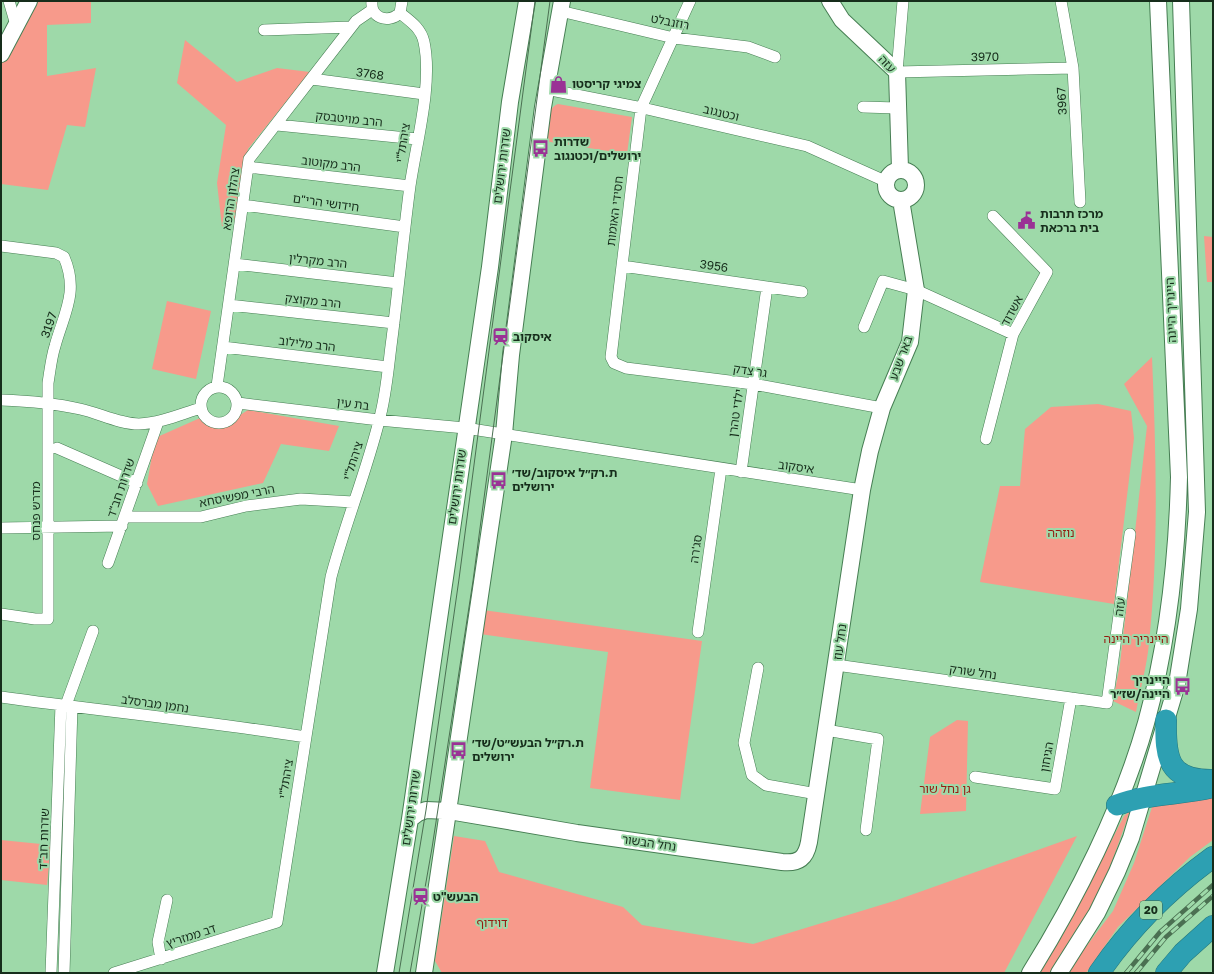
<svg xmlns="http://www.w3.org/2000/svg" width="1214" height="974" viewBox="0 0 1214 974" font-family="'Golos Text','Noto Sans Hebrew',sans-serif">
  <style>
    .green { fill: #f79a8b }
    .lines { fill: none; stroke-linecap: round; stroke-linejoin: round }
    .street-casing { stroke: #467e53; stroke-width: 12 }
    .secondary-casing { stroke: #467e53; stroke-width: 18 }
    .highway-casing { stroke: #25787d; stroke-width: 22 }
    .street { stroke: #fff; stroke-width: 11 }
    .secondary { stroke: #fff; stroke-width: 16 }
    .highway { stroke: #2da0b2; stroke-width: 21 }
    .tram { stroke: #4b7052; stroke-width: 1 }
    .rail-casing { stroke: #4b7052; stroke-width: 4.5 }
    .rail { stroke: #9ed9a9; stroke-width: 3; stroke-dasharray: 9; stroke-linecap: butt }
    .labels { text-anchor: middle; stroke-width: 4; stroke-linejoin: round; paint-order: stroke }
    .shield { fill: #9ed9a9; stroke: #3f6146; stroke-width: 1 }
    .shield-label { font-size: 11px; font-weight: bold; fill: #162d1b }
    .street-label { font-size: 12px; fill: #162d1b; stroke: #9ed9a9 }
    .poi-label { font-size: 12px; font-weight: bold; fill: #162d1b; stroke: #9ed9a9; text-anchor: start }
    .park-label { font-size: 12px; fill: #941c11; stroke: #9ed9a9 }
  </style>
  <rect width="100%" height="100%" fill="#9ed9a9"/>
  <path class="green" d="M32 1H91V23L47 25V76L96 68 85 127 67 125 48 190 1 184V62Z
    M185 40 237 82 277 68 310 72 248 149 234 223 222 227 217 183 226 125 177 83Z
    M558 104 632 117 627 154 544 141C546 128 545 109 558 104Z
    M1204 236 1213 237V282H1207Z
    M167 301 211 311 196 379 152 369Z
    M1152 357C1156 452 1159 548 1149 643 1147 666 1140 689 1136 712L1113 701 1120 664 1147 426 1124 384Z
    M1098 404 1131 411 1134 438 1114 604 980 582 1000 486H1020L1025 429 1051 407Z
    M248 410 339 426 329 451 281 444 263 483 158 506 147 484 155 438 200 418 220 428Z
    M483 610 702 641 680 800 590 788 608 652 480 634Z
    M957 720 968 721 966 811 920 814 930 737Z
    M1213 797V840L1190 857 1118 927 1086 973H1066L1113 911 1134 863 1153 804Z
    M1130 811 1105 881 1089 914 1054 973H1040L1069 924 1124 816Z
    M454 836 485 841 499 872 623 907 642 925 753 944 894 901 1077 836 1004 973H442L435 961Z
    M1 840 51 845 47 885 1 880Z"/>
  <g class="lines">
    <defs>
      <path id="street" d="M9 1 16 25
        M372 1C370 18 388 24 400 13L402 1
        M690 1 641 108 611 357 614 363 626 368 753 384 882 408
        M903 1 897 72 1073 68
        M1061 1 1073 68 1080 202
        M560 11 674 38 748 47 775 57
        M264 30 351 27
        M312 79 424 94
        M546 89 647 109 807 146 885 181
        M863 107 897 108
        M277 125 417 139
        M248 167 410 186
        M243 205 405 227
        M1 246 56 253 64 257C79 292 64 313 55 346 51 359 50 371 48 383V619H35L1 614
        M235 264 398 283
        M622 266 802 292
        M229 305 394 323
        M864 327 883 281 916 290 1013 334
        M223 347 388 367
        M217 386 249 159 356 21 372 10
        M201 405a18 18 0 1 1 36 0a18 18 0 1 1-36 0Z
        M1 400C28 401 54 403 80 409 99 413 119 424 139 424 161 423 181 414 201 408
        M238 403 379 420 465 428 862 490
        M986 439 1013 334 1047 272 993 216
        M57 448 137 483
        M741 472 767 287
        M125 517H201L246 506 301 499 353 502
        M1 528 122 526
        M108 563 158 422
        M698 632 721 469
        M836 665 1107 703 1130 534
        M758 668 744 743 752 775 766 785 817 794
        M1 697C102 711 204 721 306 737
        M66 705 93 631
        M826 730 878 739 866 830
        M975 777 1055 789 1071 698
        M161 959 158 942 167 900
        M51 973 61 705
        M64 973 72 706
        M114 973 277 922 331 577C345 524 366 473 379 421 386 396 388 370 391 346 398 293 403 239 410 186 416 144 433 84 424 42 421 28 410 21 400 13"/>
      <path id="secondary" d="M830 1 842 20 897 72 900 169
        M1 54 29 1
        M886 185a15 15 0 1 1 30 0a15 15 0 1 1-30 0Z
        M410 819 418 813 426 810 449 811 577 833 782 862C799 864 806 858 809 842L862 490 870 451 882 408 910 342 916 290 901 200
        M385 973 410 819 490 267 510 102 527 1
        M424 973 504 434 511 355 543 107 562 1
        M1030 973C1076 899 1122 808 1146 723 1168 643 1177 560 1179 477L1158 1
        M1059 973 1097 913 1117 872 1131 838 1177 684 1189 609 1197 512 1181 1"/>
      <path id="highway" d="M1166 720C1165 758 1168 781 1213 780
        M1117 805C1148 793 1181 795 1213 787
        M1099 973C1130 928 1169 889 1213 857
        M1166 973 1183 953 1213 926"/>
    </defs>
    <use href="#street" class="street-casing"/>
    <use href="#secondary" class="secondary-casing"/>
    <use href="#highway" class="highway-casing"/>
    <use href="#street" class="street"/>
    <use href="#secondary" class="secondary"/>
    <use href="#highway" class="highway"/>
    <path class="tram" d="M399 973 426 810 459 579 535 1
      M410 973 432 848 473 581 550 1"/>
    <defs>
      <path id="rail" d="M1126 973 1160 932 1213 885
        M1136 973 1166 937 1213 896"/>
    </defs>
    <use href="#rail" class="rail-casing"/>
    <use href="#rail" class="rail"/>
  </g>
  <defs>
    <symbol id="shop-bare" viewBox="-9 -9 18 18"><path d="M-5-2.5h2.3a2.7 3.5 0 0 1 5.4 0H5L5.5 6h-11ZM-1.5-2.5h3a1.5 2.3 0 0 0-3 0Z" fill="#9a3295" stroke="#9ed9a9" stroke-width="2.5" paint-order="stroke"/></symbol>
    <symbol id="bus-bare" viewBox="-9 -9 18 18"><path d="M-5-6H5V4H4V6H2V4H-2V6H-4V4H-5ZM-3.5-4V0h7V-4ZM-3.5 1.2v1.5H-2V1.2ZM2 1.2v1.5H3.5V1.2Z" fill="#9a3295" stroke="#9ed9a9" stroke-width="2.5" paint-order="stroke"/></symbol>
    <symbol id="civic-bare" viewBox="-9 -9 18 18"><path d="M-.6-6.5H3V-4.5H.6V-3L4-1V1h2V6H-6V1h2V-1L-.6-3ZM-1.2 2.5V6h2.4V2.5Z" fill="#9a3295" stroke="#9ed9a9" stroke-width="2.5" paint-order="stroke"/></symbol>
    <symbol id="station-bare" viewBox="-9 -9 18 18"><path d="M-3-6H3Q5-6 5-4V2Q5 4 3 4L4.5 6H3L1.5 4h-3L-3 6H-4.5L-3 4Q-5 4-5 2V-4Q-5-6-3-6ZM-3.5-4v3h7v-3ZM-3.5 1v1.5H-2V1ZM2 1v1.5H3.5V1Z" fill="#9a3295" stroke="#9ed9a9" stroke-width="2.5" paint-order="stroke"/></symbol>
  </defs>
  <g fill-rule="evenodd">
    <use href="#shop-bare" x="546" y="72" width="25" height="25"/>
    <use href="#bus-bare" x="528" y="136" width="25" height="25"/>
    <use href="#civic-bare" x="1014" y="208" width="25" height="25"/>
    <use href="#station-bare" x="488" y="324" width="25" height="25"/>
    <use href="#bus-bare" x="486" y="468" width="25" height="25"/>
    <use href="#bus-bare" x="1170" y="674" width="25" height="25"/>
    <use href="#bus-bare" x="446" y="738" width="25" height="25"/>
    <use href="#station-bare" x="408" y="884" width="25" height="25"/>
  </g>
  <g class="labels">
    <rect class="shield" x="1140" y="901" width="22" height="18" rx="3"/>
    <g class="shield-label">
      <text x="1151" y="914">20</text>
    </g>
    <g class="street-label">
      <text transform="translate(670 22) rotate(11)" y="4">רוזנבלט</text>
      <text transform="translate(985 57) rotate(-1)" y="4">3970</text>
      <text transform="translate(887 64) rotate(48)" y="4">עזה</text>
      <text transform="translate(370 74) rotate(8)" y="4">3768</text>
      <text transform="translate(1062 101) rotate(-93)" y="4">3967</text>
      <text transform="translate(721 113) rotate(13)" y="4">וכטנגוב</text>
      <text transform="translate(349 119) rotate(6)" y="4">הרב מויטבסק</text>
      <text transform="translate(403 143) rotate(-81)" y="4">ציהתל"י</text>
      <text transform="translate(331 164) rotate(7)" y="4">הרב מקוטוב</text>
      <text transform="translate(502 166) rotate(-83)" y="4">שדרות ירושלים</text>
      <text transform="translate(231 199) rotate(-82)" y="4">צהלון הרופא</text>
      <text transform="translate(326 203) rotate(8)" y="4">חידושי הרי"ם</text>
      <text transform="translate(615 211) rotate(-83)" y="4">חסידי האומות</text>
      <text transform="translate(318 261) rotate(6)" y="4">הרב מקרלין</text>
      <text transform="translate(714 266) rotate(8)" y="4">3956</text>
      <text transform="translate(313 301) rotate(6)" y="4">הרב מקוצק</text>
      <text transform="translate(1171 310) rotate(-92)" y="4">היינריך היינה</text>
      <text transform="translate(1012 311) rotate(-62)" y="4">אשדוד</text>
      <text transform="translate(49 325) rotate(-71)" y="4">3197</text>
      <text transform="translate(307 344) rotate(7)" y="4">הרב מלילוב</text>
      <text transform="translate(901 358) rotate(-70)" y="4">באר שבע</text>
      <text transform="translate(750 371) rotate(8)" y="4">גר צדק</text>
      <text transform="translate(353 404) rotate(7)" y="4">בת עין</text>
      <text transform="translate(736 413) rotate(-82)" y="4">ילדי טהרן</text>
      <text transform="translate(353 461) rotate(-72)" y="4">ציהתל"י</text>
      <text transform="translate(796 467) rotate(8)" y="4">איסקוב</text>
      <text transform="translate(457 487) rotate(-82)" y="4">שדרות ירושלים</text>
      <text transform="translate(121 488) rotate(-71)" y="4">שדרות חב"ד</text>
      <text transform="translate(237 496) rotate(-11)" y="4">הרבי מפשיסחא</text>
      <text transform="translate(36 511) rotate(-90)" y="4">מדרש פנחס</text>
      <text transform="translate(696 549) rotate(-82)" y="4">סג'רה</text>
      <text transform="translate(1120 607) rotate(-82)" y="4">עזה</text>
      <text transform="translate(840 642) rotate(-82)" y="4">נחל עוז</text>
      <text transform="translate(973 672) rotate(8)" y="4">נחל שורק</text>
      <text transform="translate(155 704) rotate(8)" y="4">נחמן מברסלב</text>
      <text transform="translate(1047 757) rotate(-80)" y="4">הגיחון</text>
      <text transform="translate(286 779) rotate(-81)" y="4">ציהתל"י</text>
      <text transform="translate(411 808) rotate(-82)" y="4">שדרות ירושלים</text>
      <text transform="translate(44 839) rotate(-88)" y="4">שדרות חב"ד</text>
      <text transform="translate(649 843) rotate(8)" y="4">נחל הבשור</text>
      <text transform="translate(191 936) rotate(-18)" y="4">דב ממזריץ</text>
    </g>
    <g class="poi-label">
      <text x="572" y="88">צמיגי קריסטו</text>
      <text x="554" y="146">שדרות<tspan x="554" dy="14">ירושלים/וכטנגוב</tspan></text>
      <text x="1040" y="218">מרכז תרבות<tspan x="1040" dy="14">בית ברכאת</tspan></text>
      <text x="513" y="341">איסקוב</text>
      <text x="512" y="477">ת.רק״ל איסקוב/שד׳<tspan x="512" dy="14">ירושלים</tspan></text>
      <text x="1170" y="684" text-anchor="end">היינריך<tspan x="1170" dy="14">היינה/שז״ר</tspan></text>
      <text x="472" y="747">ת.רק״ל הבעש״ט/שד׳<tspan x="472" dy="14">ירושלים</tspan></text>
      <text x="433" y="901">הבעש"ט</text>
    </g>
    <g class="park-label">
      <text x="1061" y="537">נוזהה</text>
      <text x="1136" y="643">היינריך היינה</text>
      <text x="945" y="793">גן נחל שור</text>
      <text x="492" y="927">דוידוף</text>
    </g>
  </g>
  <rect width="1214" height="974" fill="none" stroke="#162d1b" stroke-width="4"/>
</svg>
